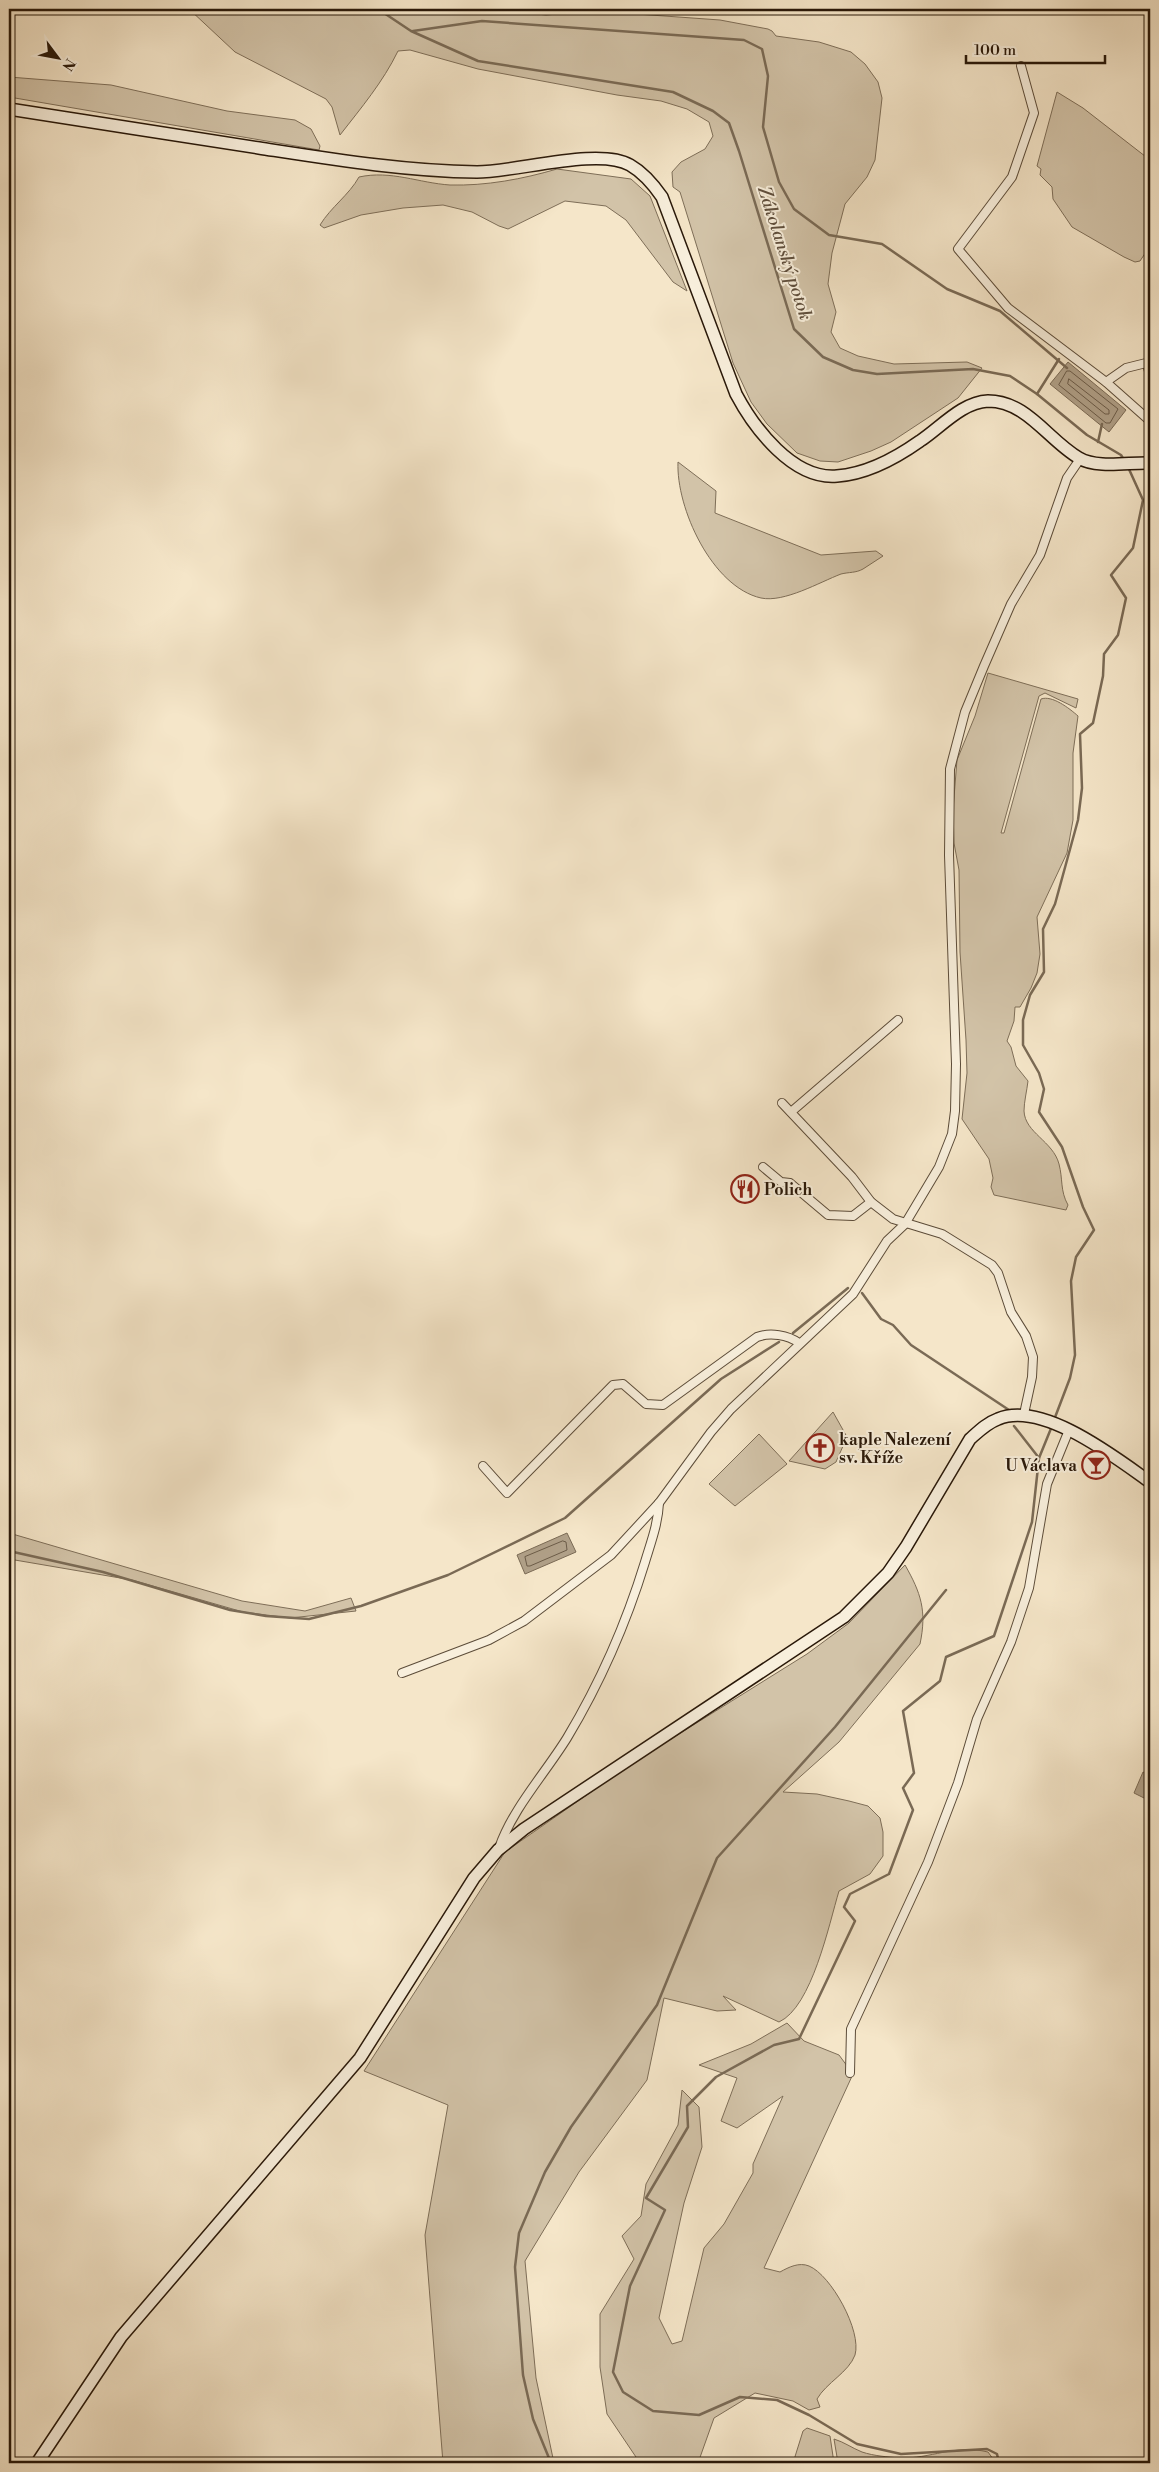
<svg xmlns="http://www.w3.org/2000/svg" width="1159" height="2472" font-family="'Libre Bodoni',serif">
	<rect width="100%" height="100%" fill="#f5e6c9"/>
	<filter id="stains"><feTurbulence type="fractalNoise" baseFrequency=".004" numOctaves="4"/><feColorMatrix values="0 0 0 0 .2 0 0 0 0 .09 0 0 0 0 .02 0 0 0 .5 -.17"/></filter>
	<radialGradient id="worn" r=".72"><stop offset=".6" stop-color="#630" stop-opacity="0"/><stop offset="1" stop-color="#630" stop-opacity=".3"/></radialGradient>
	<!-- green -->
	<g fill="#d2c3a8" stroke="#7e6e58">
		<path d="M189,9H493L546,15L595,11L720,20L768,29L772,31L776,36L819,42L851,52L865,64L878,82L882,98L875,160L867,177L845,204L832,253L828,284L836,312L831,332L840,348L858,356L894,364L967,362L982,368L958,398L891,442L871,451L838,462L820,461L797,453L767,424L751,402L733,363L680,192L673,187L672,172L681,162L705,149L713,136L709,122L687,109L661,101L617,95L478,69L410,50L398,51C383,82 361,108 340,135L332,107L326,99L235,52Z"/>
		<polygon points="9,77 111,85 227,111 295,120 311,129 320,146 319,150 9,97"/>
		<polygon points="1057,92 1083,108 1150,160 1150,250 1148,249 1140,261 1135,262 1124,257 1072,227 1053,199 1052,187 1040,175 1041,169 1037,166"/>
		<path d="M557,169L631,179L650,196L687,291L673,282L626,220L606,206L565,201L508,229L499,226L472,212L443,205L403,208L361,215L324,228L320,225C331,207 349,195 359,177C391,170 419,183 450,185C486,186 523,179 557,169Z"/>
		<path d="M678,462L716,491L715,513L821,555L876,551L883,556C876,560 870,565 863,569C856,573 849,572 841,574C820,582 784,603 761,598C712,587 676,508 678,462Z"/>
		<path d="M988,673L1078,699L1076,708L1045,693L1039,696L1001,833H1004L1041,699C1052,695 1069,708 1078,716L1073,753V820L1067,853L1037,917L1040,954L1037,973L1031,988L1020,1007H1015L1014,1021L1007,1041L1011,1047L1016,1066L1028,1081C1027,1090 1024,1102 1024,1111C1025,1133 1053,1141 1059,1164C1063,1179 1060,1191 1068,1205L1066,1210L994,1195L991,1187L993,1178L989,1159L962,1119L967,1073L966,1040L960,952L959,870L954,843L953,810L957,760L975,716Z"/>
		<polygon points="833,1412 847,1437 836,1462 825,1469 789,1461"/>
		<polygon points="759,1434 787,1464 735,1506 709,1484"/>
		<polygon points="9,1533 242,1601 305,1611 351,1598 356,1611 290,1618 243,1612 132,1580 9,1559"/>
		<path d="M905,1565C921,1593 927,1611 920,1644L839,1742L783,1792L817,1794L849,1801L868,1806L880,1818L883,1832V1856L870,1874L839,1891C829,1924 812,2007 779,2022L723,1996L736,2010L717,2011L664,1998L647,2080L579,2172L525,2261L536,2378L554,2463H443L425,2235L448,2105L364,2071L505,1852L634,1762L807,1654L849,1623Z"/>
		<path d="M787,2023L804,2041L839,2055L853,2074L764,2268L780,2272C789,2267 799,2262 809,2266C831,2275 862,2331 855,2355C849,2372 826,2383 817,2399L820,2407L809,2410L793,2401L755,2393L714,2418L698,2463H640L607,2414L600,2367V2314L634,2259L622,2236L641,2216L646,2184L678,2125L682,2090L699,2107L702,2147L684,2203L659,2318L672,2344L682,2341L704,2248L724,2224L753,2173V2164L783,2096L737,2128L721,2121L737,2078L699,2065L751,2044Z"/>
		<polygon points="807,2428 830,2436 834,2463 793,2463 803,2431"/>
		<path d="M834,2439C844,2442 852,2448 862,2452C874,2456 888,2457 900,2458C930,2459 955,2444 988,2452L996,2463H838Z"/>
	</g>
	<!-- water -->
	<g fill="#b0a088" stroke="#7a6a55">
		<polygon points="1068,362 1126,410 1109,432 1050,384"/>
		<polygon points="567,1533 576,1552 525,1574 517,1555"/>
		<polygon points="1143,1772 1150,1775 1150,1801 1134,1793"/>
	</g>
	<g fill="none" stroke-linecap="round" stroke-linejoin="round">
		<!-- shore -->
		<g stroke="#6c5c48" stroke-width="1">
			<polygon points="1067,371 1070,371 1118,409 1110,423 1106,423 1059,385"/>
			<polygon points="1069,379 1109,410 1109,414 1105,414 1068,384"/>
			<polygon points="563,1541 566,1542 567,1550 530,1566 527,1566 525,1557"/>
		</g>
		<!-- stream -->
		<g stroke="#7a6a55" stroke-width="2.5">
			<polyline points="378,9 411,31 478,61 673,92 713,111 729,123 739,151 794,329 823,357 853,370 877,374 973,369 1010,376 1037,394 1087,435 1121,455 1124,460"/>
			<polyline points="413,31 482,21 744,40 762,49 768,76 763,127 779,182 794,209 829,235 882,244 947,289 1000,311 1067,368"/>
			<polyline points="1037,394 1059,359"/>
			<polyline points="1098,442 1102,424"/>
			<polyline points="862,1293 881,1319 893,1325 911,1345 1009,1410"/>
			<polyline points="793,1333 848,1288"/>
			<polyline points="1054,1420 1070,1378 1075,1355 1071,1281 1076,1257 1094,1230 1083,1207 1062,1147 1039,1112 1044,1089 1039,1073 1023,1045 1023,1020 1030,995 1044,972 1043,929 1055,904 1078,820 1082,788 1080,734 1093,723 1103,676 1104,654 1118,635 1126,598 1111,575 1133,548 1143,500 1128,467"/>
			<polyline points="1014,1426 1039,1458"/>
			<polyline points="9,1551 103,1572 230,1610 266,1616 309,1619 361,1606 448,1575 565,1518 721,1379 779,1342"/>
			<polyline points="551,2463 533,2419 523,2375 515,2267 519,2233 545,2172 571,2127 657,2005 717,1858 835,1727 946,1590"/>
			<polyline points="999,2463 997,2454 987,2449 901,2454 857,2444 809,2415 777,2400 740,2397 699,2415 653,2411 623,2392 613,2372 630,2286 665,2210 646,2198 688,2127 687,2106 716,2077 774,2045 799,2039 855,1921 844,1907 850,1894 889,1874 913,1810 903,1788 914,1773 903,1711 940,1681 946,1657 994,1636 1032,1522 1039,1458 1052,1426"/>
		</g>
		<defs>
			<g id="street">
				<polyline points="1021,66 1034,113 1012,177 958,249 1008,308 1106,382 1150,421"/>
				<polyline points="1147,364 1150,375"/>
				<polyline points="1106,382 1126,368 1150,362"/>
				<polyline points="782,1103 852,1177 871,1202 893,1219 942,1234 992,1265 998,1273 1011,1312 1026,1336 1033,1357 1032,1377 1024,1414"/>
				<polyline points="791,1112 898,1020"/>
				<polyline points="763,1167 781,1182 790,1183 828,1215 853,1216 871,1202"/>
				<path d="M483,1466L507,1493L613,1385L623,1384L646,1404L663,1405L757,1337C770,1332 788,1335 799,1343"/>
				<polyline points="402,1673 489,1640 524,1621 611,1555 659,1503 711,1432 731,1409 853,1294 887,1241 905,1224 939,1167 952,1134 955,1111 956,1064 949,855 950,769 965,712 984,666 1011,604 1040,555 1067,478 1080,459"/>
				<path d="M499,1848C513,1808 544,1775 567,1738C600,1683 626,1624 645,1562C651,1542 658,1524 659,1503"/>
				<polyline points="850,2073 851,2029 928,1862 958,1783 977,1719 1011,1642 1029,1588 1047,1484 1069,1430"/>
			</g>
			<g id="secondary">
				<path d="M9,109C92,122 176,135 259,148C331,159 404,171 477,172C516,172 599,147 630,165C644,173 653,184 662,197L736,394C754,428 793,480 837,476C866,474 896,458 920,441C940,428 962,402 988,401C1027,401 1048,440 1079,458C1097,469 1130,462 1150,463"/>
				<path d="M37,2463L121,2337L360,2058L474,1878L498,1850L524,1829L844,1617L888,1573L906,1547L970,1439C979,1431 987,1423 998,1419C1042,1400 1116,1458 1150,1482"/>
			</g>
		</defs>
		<!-- street casing -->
		<use href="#street" stroke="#5c4c39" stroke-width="10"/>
		<!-- secondary casing -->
		<use href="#secondary" stroke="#291809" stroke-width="14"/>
		<!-- street -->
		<use href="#street" stroke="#f8efdc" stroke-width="8"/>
		<!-- secondary -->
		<use href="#secondary" stroke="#f8efdc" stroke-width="11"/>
	</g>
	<!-- icons -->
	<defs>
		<symbol id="restaurant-ring" viewBox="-11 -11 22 22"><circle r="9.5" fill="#f8efdc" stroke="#8f2418" stroke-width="1.5"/><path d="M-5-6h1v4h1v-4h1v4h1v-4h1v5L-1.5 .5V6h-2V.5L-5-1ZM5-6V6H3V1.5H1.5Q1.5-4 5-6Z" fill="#8f2418"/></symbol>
		<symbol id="church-ring" viewBox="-11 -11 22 22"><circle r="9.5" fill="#f8efdc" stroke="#8f2418" stroke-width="1.5"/><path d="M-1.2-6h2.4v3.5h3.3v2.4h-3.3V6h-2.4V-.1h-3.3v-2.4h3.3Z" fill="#8f2418"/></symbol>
		<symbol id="bar-ring" viewBox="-11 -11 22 22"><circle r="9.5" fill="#f8efdc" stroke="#8f2418" stroke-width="1.5"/><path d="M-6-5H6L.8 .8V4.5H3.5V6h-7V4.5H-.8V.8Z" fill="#8f2418"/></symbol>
	</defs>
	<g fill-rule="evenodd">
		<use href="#restaurant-ring" x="729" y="1173" width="32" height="32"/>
		<use href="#church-ring" x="804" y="1432" width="32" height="32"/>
		<use href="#bar-ring" x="1080" y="1449" width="32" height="32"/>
	</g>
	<g text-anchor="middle" stroke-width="4" stroke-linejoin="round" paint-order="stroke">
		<!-- poi labels -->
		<g font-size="16" font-weight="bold" fill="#291809" stroke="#f8efdc" text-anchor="start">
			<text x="764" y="1195">Polich</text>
			<text x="839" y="1445">kaple Nalezení<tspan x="839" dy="18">sv. Kříže</tspan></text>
			<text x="1077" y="1471" text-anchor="end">U Václava</text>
		</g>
		<!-- water labels -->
		<g font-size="18" font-style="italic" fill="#5f4e3c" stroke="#f8efdc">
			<text transform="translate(785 253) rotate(72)" y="6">Zákolanský potok</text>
		</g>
	</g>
	<!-- margin -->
	<rect width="1159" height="2472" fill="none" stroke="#f5e6c9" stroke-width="30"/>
	<rect x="10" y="10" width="1139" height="2452" fill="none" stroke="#291809" stroke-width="2.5"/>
	<rect x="15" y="15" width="1129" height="2442" fill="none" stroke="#291809"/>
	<!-- north arrow -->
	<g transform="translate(58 58) rotate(122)" stroke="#f8efdc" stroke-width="4" paint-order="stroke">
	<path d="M0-4L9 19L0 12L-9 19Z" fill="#291809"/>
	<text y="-8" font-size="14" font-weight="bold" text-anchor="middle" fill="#291809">N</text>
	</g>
	<!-- scale -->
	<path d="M966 55v8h139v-8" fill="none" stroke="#291809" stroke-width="2.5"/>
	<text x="974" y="55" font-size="15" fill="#291809" stroke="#f8efdc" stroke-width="4" paint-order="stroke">100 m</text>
	<rect width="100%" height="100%" filter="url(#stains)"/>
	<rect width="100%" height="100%" fill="url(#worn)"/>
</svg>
